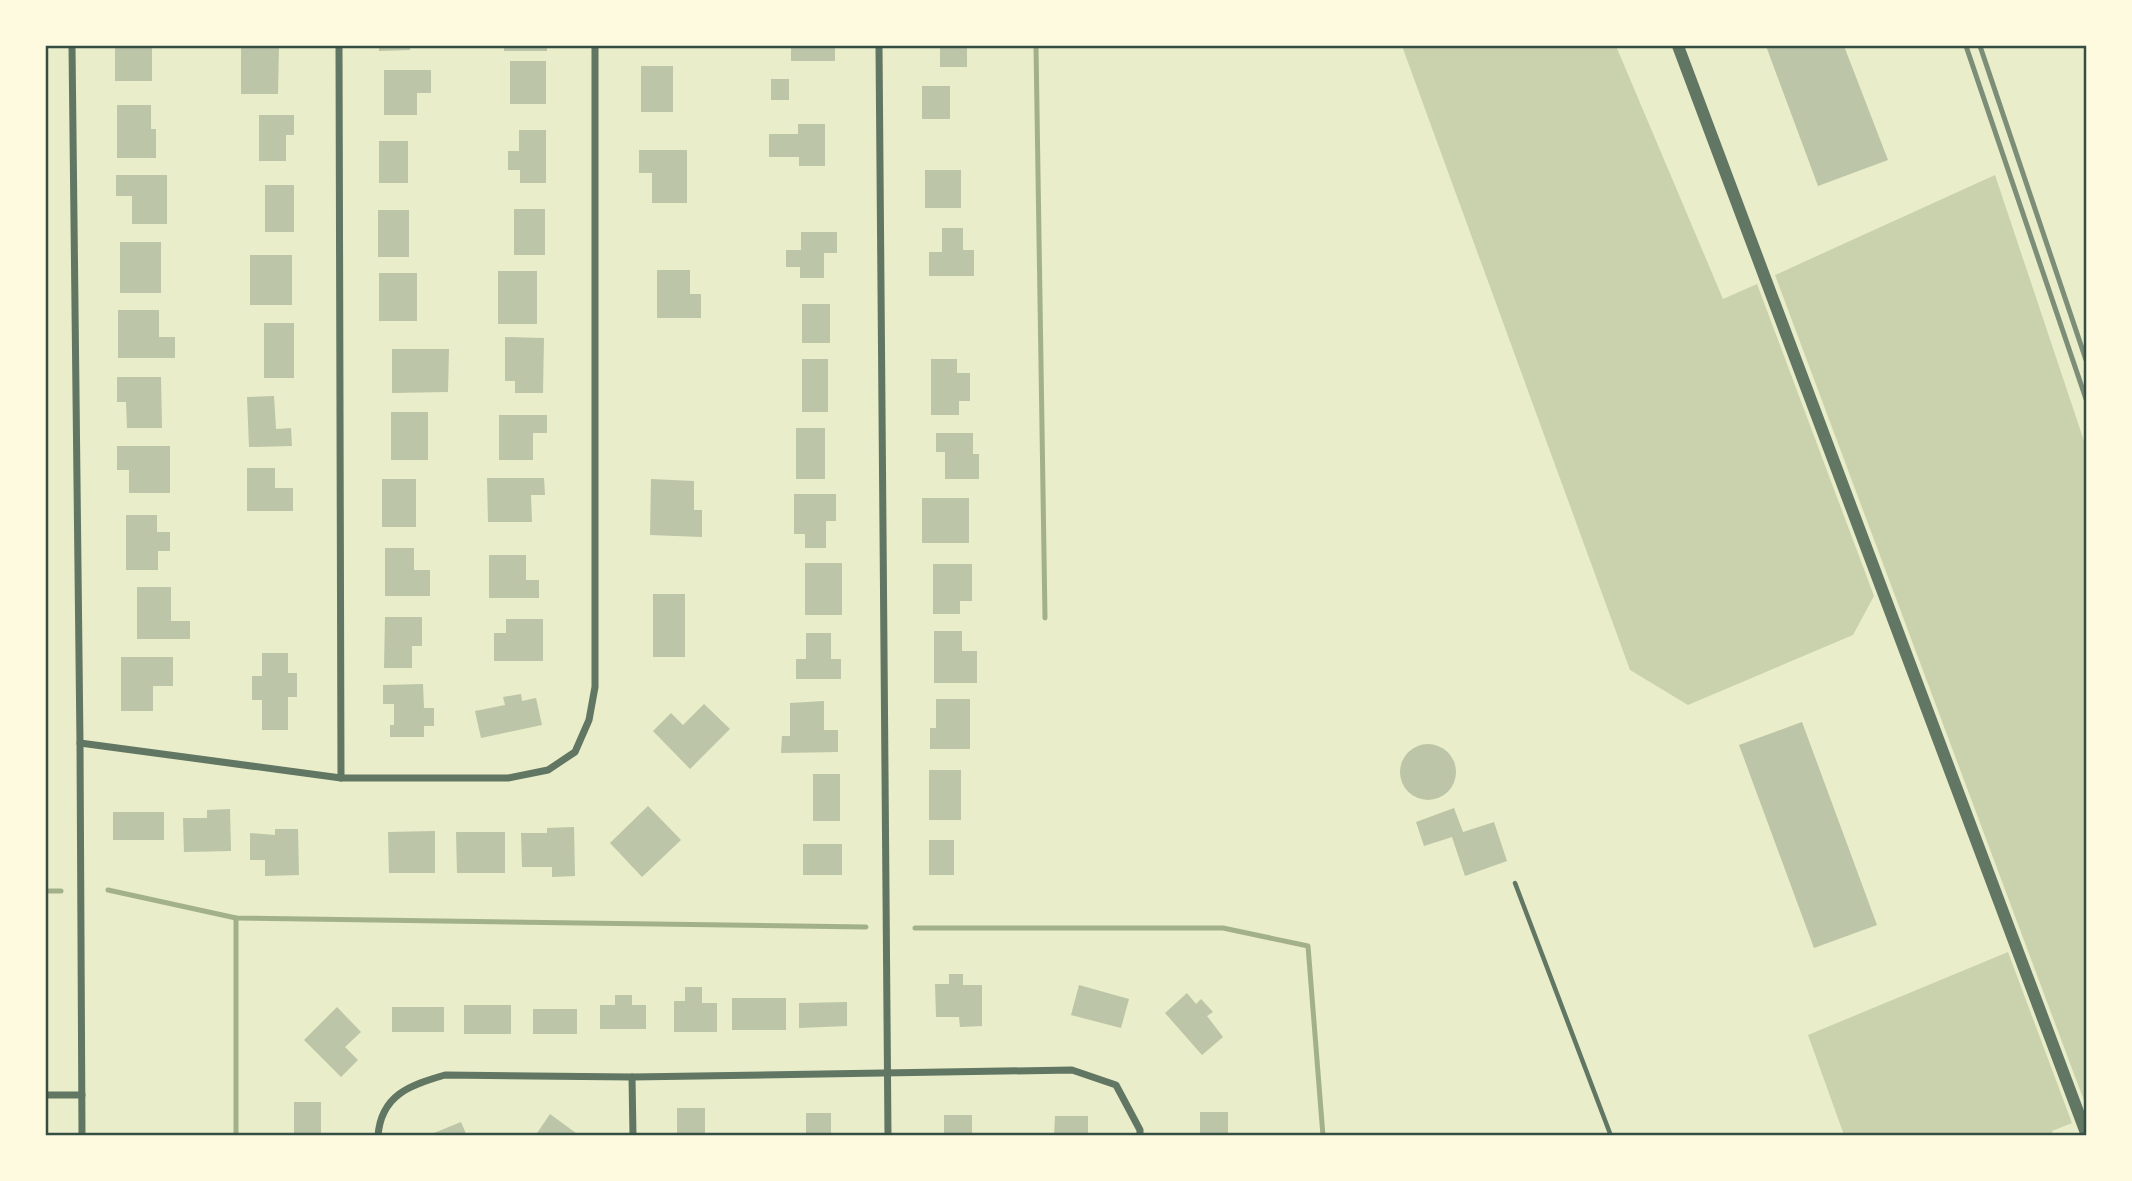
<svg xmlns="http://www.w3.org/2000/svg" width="2132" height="1181" font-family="'Work Sans',sans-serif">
	<rect width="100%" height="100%" fill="#e9edc9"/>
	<!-- green -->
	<g fill="#cad2ad">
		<polygon points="1402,46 1616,46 1723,299 1757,284 1874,596 1853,635 1688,705 1630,670"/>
		<polygon points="1995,175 2086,447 2086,1106 1775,275"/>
		<polygon points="2008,952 2072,1123 2052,1131 2053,1135 1844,1135 1808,1035"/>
	</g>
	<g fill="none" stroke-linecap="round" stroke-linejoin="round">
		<!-- stream -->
		<g stroke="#a3b18a" stroke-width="5">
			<polyline points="1036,46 1045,618"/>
			<polyline points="108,890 236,918 866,927"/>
			<polyline points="46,891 61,891"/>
			<polyline points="236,918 236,1136"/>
			<polyline points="915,928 1223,928 1308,946 1323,1136"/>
		</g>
	</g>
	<!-- building -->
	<g fill="#bcc5a7">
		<rect x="115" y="46" width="37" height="35"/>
		<polygon points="241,46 279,46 278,94 241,94"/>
		<polygon points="379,46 410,46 410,50 379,51"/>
		<rect x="504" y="46" width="43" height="5"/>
		<rect x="791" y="46" width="44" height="15"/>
		<rect x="940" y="46" width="27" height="21"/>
		<polygon points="1766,46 1844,46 1888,160 1818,186"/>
		<rect x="510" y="61" width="36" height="43"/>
		<rect x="641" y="66" width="32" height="46"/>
		<polygon points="384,70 431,70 431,93 417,93 417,115 384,115"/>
		<rect x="771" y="79" width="18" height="21"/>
		<rect x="922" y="86" width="28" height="33"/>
		<polygon points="117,105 151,105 151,129 156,129 156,158 117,158"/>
		<polygon points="259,115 294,115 294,135 286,135 286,161 259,161"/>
		<polygon points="798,124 825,124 825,166 799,166 799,157 769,157 769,134 798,134"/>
		<polygon points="519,130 546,130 546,183 520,183 520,170 508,170 508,151 519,151"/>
		<rect x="379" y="141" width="29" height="42"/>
		<polygon points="639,150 687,150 687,203 652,203 652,173 639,173"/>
		<rect x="925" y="170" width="36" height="38"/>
		<polygon points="116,175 167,175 167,224 132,224 132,196 116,196"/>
		<rect x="265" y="185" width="29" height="47"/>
		<rect x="514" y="209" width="31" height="46"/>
		<rect x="378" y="210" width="31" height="47"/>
		<polygon points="942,228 963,228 963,250 974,250 974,276 929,276 929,252 942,252"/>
		<polygon points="801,232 837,232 837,253 824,253 824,278 800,278 800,267 786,267 786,250 801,250"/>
		<rect x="120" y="242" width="41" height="51"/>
		<rect x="250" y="255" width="42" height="50"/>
		<polygon points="657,270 690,270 690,294 701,294 701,318 657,318"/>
		<rect x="498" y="271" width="39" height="53"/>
		<rect x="379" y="273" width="38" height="48"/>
		<rect x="802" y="304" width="28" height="39"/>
		<polygon points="118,310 159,310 159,337 175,337 175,358 118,358"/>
		<rect x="264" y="323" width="30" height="55"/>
		<polygon points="505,337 544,338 543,393 515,393 515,381 505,381"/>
		<polygon points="392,349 449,349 448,392 392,393"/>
		<rect x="802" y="359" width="26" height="53"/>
		<polygon points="931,359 957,359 957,373 970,373 970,401 959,401 959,415 931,415"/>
		<polygon points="117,377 161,377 162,428 127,428 126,402 117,402"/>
		<polygon points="274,396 276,429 291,428 292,446 249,447 247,397"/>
		<rect x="391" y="412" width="37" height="48"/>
		<polygon points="499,415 547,415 547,433 533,433 533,460 499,460"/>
		<rect x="796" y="428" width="29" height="51"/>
		<polygon points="936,433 973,433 973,454 979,454 979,479 945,479 945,452 936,452"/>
		<polygon points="117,446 170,446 170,493 129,493 129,470 117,470"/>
		<polygon points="247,468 275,468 275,488 293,488 293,511 247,511"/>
		<polygon points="487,478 544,478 545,495 531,495 532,522 488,522"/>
		<rect x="382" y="479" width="34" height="48"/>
		<polygon points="651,479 694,481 694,510 702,510 702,537 650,535"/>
		<polygon points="794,494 836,494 836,521 826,521 826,548 805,548 805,534 794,534"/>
		<rect x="922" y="498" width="47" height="45"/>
		<polygon points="126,515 157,515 157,532 170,532 170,551 158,551 158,570 126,570"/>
		<polygon points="385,548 414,548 414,570 430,570 430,596 385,596"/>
		<polygon points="489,555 526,555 526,580 539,580 539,598 489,598"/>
		<rect x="805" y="563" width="37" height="52"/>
		<polygon points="933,564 972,564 972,601 960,601 960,614 933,614"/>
		<polygon points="137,587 171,587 171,621 190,621 190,639 137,639"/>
		<rect x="653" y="594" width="32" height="63"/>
		<polygon points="385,617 422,617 422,646 412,646 412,668 384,668"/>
		<polygon points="506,619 543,619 543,661 494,661 494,633 506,633"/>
		<polygon points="934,631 962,631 962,651 977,651 977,683 934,683"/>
		<polygon points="806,633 831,633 831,659 841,659 841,679 796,679 796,659 806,659"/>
		<polygon points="262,653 288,653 288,673 297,673 297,697 288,697 288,730 262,730 262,700 252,700 252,676 262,676"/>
		<polygon points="121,657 173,657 173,686 153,686 153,711 121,711"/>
		<polygon points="423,684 424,708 434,708 434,726 424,726 424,737 390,737 390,725 394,725 394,704 383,704 383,685"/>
		<polygon points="521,694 522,701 536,698 542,725 481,738 475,711 505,705 503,697"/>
		<polygon points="936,699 970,699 970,749 930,749 930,728 936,728"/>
		<polygon points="824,701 824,730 838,730 838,752 781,753 782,736 790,736 790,703"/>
		<polygon points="704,704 730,729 690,769 653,731 671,713 683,725"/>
		<polygon points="1802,722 1877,925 1814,948 1739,745"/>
		<circle cx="1428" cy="772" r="28"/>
		<rect x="929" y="770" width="32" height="50"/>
		<rect x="813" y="774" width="27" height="47"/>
		<polygon points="648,806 681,840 642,877 610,843"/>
		<polygon points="1454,808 1463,832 1494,822 1507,861 1465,876 1452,837 1424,846 1416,822"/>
		<polygon points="230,809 231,851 184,852 183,818 207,818 207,810"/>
		<rect x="113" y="812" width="51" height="28"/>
		<polygon points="574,827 575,876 552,877 552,867 522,867 521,833 547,833 547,828"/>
		<polygon points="275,829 298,829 299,875 265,876 265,860 250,860 250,833 275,835"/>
		<polygon points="435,831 435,873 389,873 388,832"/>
		<polygon points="456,832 505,832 505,873 457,873"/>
		<rect x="929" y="840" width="25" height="35"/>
		<rect x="803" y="844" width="39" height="31"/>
		<polygon points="949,974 963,974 963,985 982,985 982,1026 960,1027 959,1017 936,1017 935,984 949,984"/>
		<polygon points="1079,985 1129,999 1121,1028 1071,1015"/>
		<polygon points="685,987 702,987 702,1003 717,1003 717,1032 674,1032 674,1001 685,1001"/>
		<polygon points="1187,993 1196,1004 1201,999 1213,1012 1207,1016 1223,1037 1202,1055 1165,1013"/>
		<polygon points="615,995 632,995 632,1005 646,1005 646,1029 600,1029 600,1005 615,1005"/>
		<rect x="732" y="998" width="54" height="32"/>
		<polygon points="847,1002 847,1026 799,1028 799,1003"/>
		<rect x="464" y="1005" width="47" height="29"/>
		<polygon points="337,1007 361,1032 345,1047 358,1060 341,1077 304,1040"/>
		<rect x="392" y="1007" width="52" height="25"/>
		<rect x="533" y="1009" width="44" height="25"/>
		<rect x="294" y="1102" width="27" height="34"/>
		<rect x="677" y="1108" width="28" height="28"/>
		<rect x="1200" y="1112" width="28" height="24"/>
		<rect x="806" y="1113" width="25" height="23"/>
		<polygon points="550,1114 580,1136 535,1136"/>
		<rect x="944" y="1115" width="28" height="21"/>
		<polygon points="1055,1116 1088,1116 1088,1136 1054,1136"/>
		<polygon points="461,1122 467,1136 429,1136 429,1135"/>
	</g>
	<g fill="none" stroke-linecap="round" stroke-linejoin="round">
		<!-- service -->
		<polyline stroke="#617663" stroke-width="4.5" points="1515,883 1611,1136"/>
		<!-- minor -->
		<g stroke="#617663" stroke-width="7">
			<polyline points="72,46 80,743 82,1136"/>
			<polyline points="339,46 341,778"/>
			<polyline points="879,46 888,1136"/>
			<polyline points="80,743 341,778 508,778 548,770 575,752 589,720 595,687 595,46"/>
			<polyline points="632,1077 633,1136"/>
			<polyline points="46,1095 82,1095"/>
			<path d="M378,1136C381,1095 410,1085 445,1075L632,1077L1072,1070L1116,1085L1140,1130V1136"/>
		</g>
		<!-- tertiary -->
		<polyline stroke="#617663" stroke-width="12" points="1678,46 2086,1133"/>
		<!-- rail -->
		<g stroke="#7c8e77" stroke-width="5">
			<polyline points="1966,46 2086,399"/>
			<polyline points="1980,46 2086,360"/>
		</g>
	</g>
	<!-- border -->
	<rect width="2132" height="1181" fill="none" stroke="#fefae0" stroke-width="94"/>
	<rect x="47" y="47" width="2038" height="1087" fill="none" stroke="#344e41" stroke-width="2.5"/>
</svg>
